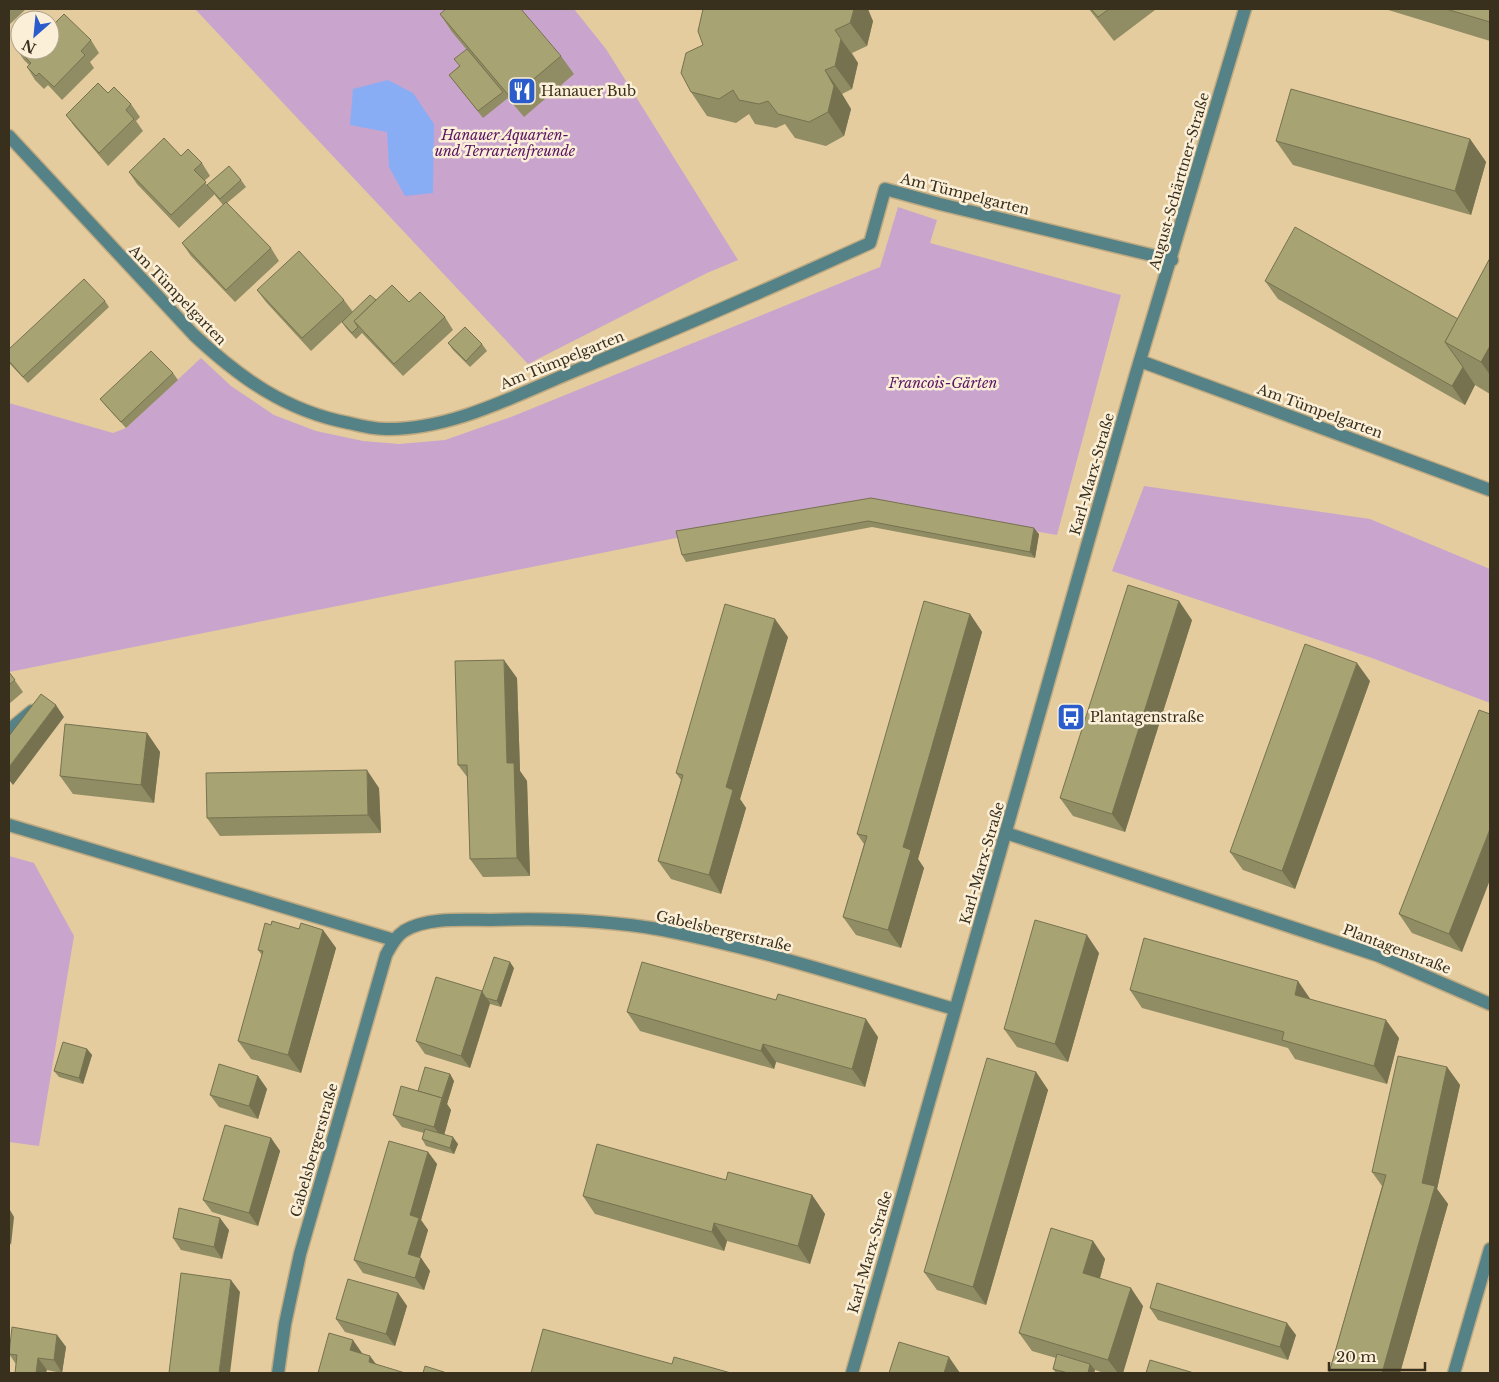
<svg xmlns="http://www.w3.org/2000/svg" width="1499" height="1382" font-family="'Libre Baskerville',serif">
	<rect width="100%" height="100%" fill="#e4cc9e"/>
	<!-- green -->
	<g fill="#c9a5cd">
		<polygon points="195,9 574,9 606,49 738,260 707,273 528,364"/>
		<polygon points="898,207 937,220 930,243 1121,295 1057,535 875,504 681,537 9,672 9,403 113,433 126,428 201,358 231,386 274,415 316,431 363,441 399,444 445,440 511,417 880,267"/>
		<polygon points="1144,486 1370,519 1490,569 1490,703 1372,658 1112,571"/>
		<polygon points="9,856 34,863 74,936 39,1146 9,1142"/>
	</g>
	<!-- water -->
	<polygon fill="#89adf5" points="388,80 413,93 434,124 433,193 405,196 389,167 387,132 350,125 353,89"/>
	<g fill="none" stroke-linecap="round" stroke-linejoin="round">
		<defs>
			<g id="minor">
				<path d="M9,136L194,335C240,378 286,411 349,423C361,426 374,429 386,429C451,430 514,396 572,372C672,331 771,288 870,243L885,189L940,204L1172,260"/>
				<polyline points="1140,361 1490,490"/>
				<polyline points="9,730 32,711"/>
				<polyline points="9,825 394,940"/>
				<polyline points="1006,833 1379,956 1490,1004"/>
				<path d="M278,1373L285,1324L300,1254L386,955C391,946 395,937 404,931C427,917 464,920 490,920C547,918 606,920 663,930C761,949 858,981 954,1009"/>
				<polyline points="852,1373 1135,377 1245,9"/>
				<polyline points="1454,1373 1490,1249"/>
			</g>
		</defs>
		<!-- minor casing -->
		<use href="#minor" stroke="#bea981" stroke-width="15"/>
		<!-- minor -->
		<use href="#minor" stroke="#548286" stroke-width="12"/>
	</g>
	<!-- wall -->
	<g fill="#908c63">
		<polygon points="9,9 26,9 9,25"/>
		<polygon points="1089,9 1154,9 1155,10 1114,41"/>
		<polygon points="1385,9 1490,9 1490,41"/>
		<polygon points="440,14 561,56 574,74 524,117 508,98 483,118 449,75 459,66 467,50 452,32"/>
		<polygon points="873,21 867,46 852,53 858,63 852,89 842,94 851,109 844,136 826,146 795,138 785,124 776,128 755,124 749,114 736,123 707,116 691,92 703,45 698,31"/>
		<polygon points="52,26 91,40 99,53 90,62 94,68 62,100 48,85 44,89 35,80 27,67 29,65 24,60 15,47"/>
		<polygon points="108,93 131,104 140,117 136,121 143,131 108,166 75,127 66,115"/>
		<polygon points="1470,139 1486,162 1471,215 1293,165 1276,141"/>
		<polygon points="181,156 202,163 210,176 204,181 207,185 241,180 246,187 227,203 271,248 279,261 235,302 191,256 182,243 223,205 214,194 214,195 179,228 137,184 129,172"/>
		<polygon points="1490,258 1490,394 1475,385 1465,405 1278,299 1265,281 1458,319"/>
		<polygon points="257,290 344,300 353,312 376,300 409,302 445,317 453,330 403,376 362,333 356,339 346,328 342,322 311,351 266,302"/>
		<polygon points="105,301 109,307 28,383 9,363 9,349"/>
		<polygon points="448,343 482,344 487,351 470,367 453,350"/>
		<polygon points="173,373 178,380 126,428 105,405 100,399"/>
		<polygon points="871,498 1039,534 1035,558 872,527 686,562 682,555"/>
		<polygon points="970,614 982,632 918,859 924,868 901,948 856,935 843,917 864,844 857,834"/>
		<polygon points="1192,620 1125,832 1073,816 1060,798"/>
		<polygon points="788,637 740,799 746,808 721,894 671,879 658,861 681,780 676,773"/>
		<polygon points="9,672 23,692 9,704"/>
		<polygon points="517,678 520,771 527,781 530,876 483,877 470,859 468,778 458,765"/>
		<polygon points="1370,681 1295,889 1243,870 1230,852"/>
		<polygon points="1490,714 1462,952 1412,933 1399,914"/>
		<polygon points="147,733 160,752 154,803 73,794 60,776"/>
		<polygon points="379,788 381,833 220,836 207,818"/>
		<polygon points="271,925 299,929 323,930 336,948 301,1073 251,1059 238,1041 262,955 258,950"/>
		<polygon points="1099,953 1068,1062 1017,1047 1004,1029"/>
		<polygon points="514,968 501,1007 490,1004 470,1068 425,1054 416,1041"/>
		<polygon points="1130,990 1311,999 1399,1038 1387,1084 1295,1059 1288,1048 1142,1008"/>
		<polygon points="627,1012 878,1037 865,1087 776,1062 774,1069 640,1031"/>
		<polygon points="87,1049 92,1055 83,1084 59,1077 54,1071"/>
		<polygon points="1447,1067 1460,1085 1437,1189 1448,1204 1400,1373 1329,1373 1382,1186 1372,1172"/>
		<polygon points="1036,1072 1048,1090 986,1305 937,1290 924,1272"/>
		<polygon points="450,1074 454,1081 447,1104 451,1110 444,1135 458,1144 454,1154 426,1146 422,1139 424,1133 402,1127 393,1115 418,1091"/>
		<polygon points="258,1076 267,1089 258,1119 219,1107 210,1095"/>
		<polygon points="271,1138 280,1151 258,1226 212,1212 203,1200"/>
		<polygon points="428,1152 437,1164 421,1220 428,1230 420,1258 421,1258 430,1271 424,1290 363,1273 354,1260"/>
		<polygon points="726,1180 812,1195 825,1214 810,1264 727,1241 724,1251 595,1214 583,1196"/>
		<polygon points="229,1230 222,1259 181,1250 173,1238"/>
		<polygon points="1093,1241 1105,1259 1100,1278 1143,1306 1123,1373 1104,1373 1095,1370 1094,1373 1056,1373 1053,1369 1056,1358 1032,1351 1019,1333"/>
		<polygon points="398,1293 407,1306 395,1346 345,1332 336,1319"/>
		<polygon points="1150,1308 1296,1335 1288,1360 1158,1320"/>
		<polygon points="57,1335 66,1347 62,1373 16,1364 9,1354 9,1350"/>
	</g>
	<!-- shaded-wall -->
	<g fill="#767250">
		<polygon points="854,9 868,9 873,21 867,46 850,23"/>
		<polygon points="841,39 858,63 852,89 835,66"/>
		<polygon points="825,70 842,94 851,109 844,136 828,112"/>
		<polygon points="1470,139 1486,162 1471,215 1455,191"/>
		<polygon points="1490,344 1490,375 1481,362"/>
		<polygon points="1463,367 1475,385 1465,405 1452,386"/>
		<polygon points="1034,528 1039,534 1035,558 1030,552"/>
		<polygon points="1179,601 1192,620 1125,832 1112,814"/>
		<polygon points="970,614 982,632 918,859 924,868 901,948 888,930 903,847"/>
		<polygon points="775,619 788,637 740,799 746,808 721,894 709,875 726,787"/>
		<polygon points="504,660 517,678 520,771 527,781 530,876 517,858 507,763"/>
		<polygon points="1357,663 1370,681 1295,889 1282,871"/>
		<polygon points="56,705 64,717 13,785 9,780 9,767"/>
		<polygon points="147,733 160,752 154,803 141,785"/>
		<polygon points="367,770 379,788 381,833 368,815"/>
		<polygon points="1490,829 1490,880 1462,952 1449,934"/>
		<polygon points="323,930 336,948 301,1073 288,1055"/>
		<polygon points="1087,935 1099,953 1068,1062 1055,1044"/>
		<polygon points="510,962 514,968 501,1007 497,1001"/>
		<polygon points="1298,981 1311,1000 1295,995"/>
		<polygon points="482,991 490,1003 470,1068 461,1056"/>
		<polygon points="866,1019 878,1037 865,1087 852,1069"/>
		<polygon points="1386,1020 1399,1038 1387,1084 1374,1066"/>
		<polygon points="763,1044 776,1062 774,1069 761,1051"/>
		<polygon points="87,1049 92,1055 83,1084 79,1078"/>
		<polygon points="1447,1067 1460,1085 1437,1189 1448,1204 1400,1373 1382,1373"/>
		<polygon points="1036,1072 1048,1090 986,1305 973,1287"/>
		<polygon points="450,1074 454,1081 447,1104 451,1110 443,1139 434,1127"/>
		<polygon points="258,1076 267,1089 258,1119 249,1106"/>
		<polygon points="453,1137 458,1144 454,1154 450,1148"/>
		<polygon points="271,1138 280,1151 258,1226 249,1213"/>
		<polygon points="428,1152 437,1164 421,1220 428,1230 417,1267 408,1254 410,1215"/>
		<polygon points="812,1195 825,1214 810,1264 798,1246"/>
		<polygon points="10,1210 14,1217 11,1245 9,1241 9,1220"/>
		<polygon points="220,1218 229,1230 222,1259 214,1247"/>
		<polygon points="714,1223 727,1241 724,1251 712,1232"/>
		<polygon points="1093,1241 1105,1259 1096,1292 1083,1273"/>
		<polygon points="421,1258 430,1271 424,1290 415,1278"/>
		<polygon points="231,1280 240,1292 230,1373 219,1373"/>
		<polygon points="1131,1288 1143,1306 1123,1373 1118,1373 1108,1360"/>
		<polygon points="398,1293 407,1306 395,1346 386,1334"/>
		<polygon points="1287,1323 1296,1335 1288,1360 1280,1347"/>
		<polygon points="57,1335 66,1347 62,1373 54,1360"/>
		<polygon points="353,1340 362,1353 359,1362 350,1350"/>
		<polygon points="370,1356 379,1368 369,1362"/>
		<polygon points="949,1357 960,1373 944,1373"/>
		<polygon points="38,1358 47,1370 46,1373 36,1373"/>
		<polygon points="1090,1364 1095,1370 1094,1373 1088,1373"/>
	</g>
	<!-- building -->
	<g fill="#a8a373" stroke="#767250">
		<polygon points="446,9 521,9 561,56 511,98 440,14"/>
		<polygon points="703,9 854,9 850,23 835,30 841,39 835,66 825,70 834,86 828,112 809,122 778,114 768,101 759,104 739,100 733,90 719,99 691,92 681,73 686,53 703,45 698,31"/>
		<polygon points="1091,9 1109,9 1098,17"/>
		<polygon points="1446,9 1490,9 1490,22"/>
		<polygon points="64,14 91,40 81,51 85,55 54,87 39,73 36,76 27,67 31,63 15,47 20,43 20,50 50,50 50,24 52,26"/>
		<polygon points="467,49 503,92 478,111 449,75 460,66 454,59"/>
		<polygon points="98,83 108,93 114,87 131,104 126,110 134,119 99,153 66,115"/>
		<polygon points="1291,89 1470,139 1455,191 1276,141"/>
		<polygon points="164,138 181,156 188,149 202,163 194,170 206,182 171,215 129,172"/>
		<polygon points="229,166 241,180 220,199 207,185"/>
		<polygon points="226,202 271,248 226,290 182,243"/>
		<polygon points="1295,227 1458,319 1445,342 1463,367 1452,386 1265,281"/>
		<polygon points="299,251 344,300 302,338 257,290"/>
		<polygon points="1490,258 1490,346 1481,362 1445,342"/>
		<polygon points="84,279 105,301 23,377 9,361 9,349"/>
		<polygon points="392,285 409,302 420,292 445,317 394,364 354,321"/>
		<polygon points="370,295 376,300 354,321 358,327 352,333 342,322"/>
		<polygon points="465,327 482,344 466,361 448,343"/>
		<polygon points="151,351 173,373 121,422 100,399"/>
		<polygon points="871,498 1034,528 1030,552 868,521 682,555 676,531"/>
		<polygon points="1128,585 1179,601 1112,814 1060,798"/>
		<polygon points="924,601 970,614 903,847 911,850 888,930 843,917 867,836 857,834"/>
		<polygon points="725,604 775,619 726,787 733,790 709,875 658,861 683,775 676,773"/>
		<polygon points="1305,644 1357,663 1282,871 1230,852"/>
		<polygon points="504,660 507,763 514,763 517,858 470,859 467,765 458,765 455,661"/>
		<polygon points="9,672 15,680 9,685"/>
		<polygon points="41,694 56,705 9,767 9,736"/>
		<polygon points="1479,710 1490,714 1490,829 1449,934 1399,914"/>
		<polygon points="65,724 147,733 141,785 60,776"/>
		<polygon points="367,770 368,815 207,818 206,773"/>
		<polygon points="1035,920 1087,935 1055,1044 1004,1029"/>
		<polygon points="272,921 299,929 301,923 323,930 288,1055 238,1041 263,951 258,950 265,923 271,925"/>
		<polygon points="1144,938 1298,981 1295,995 1386,1020 1374,1066 1282,1040 1284,1032 1130,990"/>
		<polygon points="494,957 510,962 497,1001 486,998 482,992"/>
		<polygon points="642,962 776,1000 778,994 866,1019 852,1069 763,1044 761,1051 627,1012"/>
		<polygon points="436,977 482,991 461,1056 416,1041"/>
		<polygon points="63,1042 87,1049 79,1078 54,1071"/>
		<polygon points="1398,1056 1447,1067 1422,1183 1435,1186 1382,1373 1329,1373 1386,1175 1372,1172"/>
		<polygon points="987,1058 1036,1072 973,1287 924,1272"/>
		<polygon points="219,1064 258,1076 249,1106 210,1095"/>
		<polygon points="425,1067 450,1074 442,1098 418,1091"/>
		<polygon points="401,1086 442,1098 434,1127 393,1115"/>
		<polygon points="225,1125 271,1138 249,1213 203,1200"/>
		<polygon points="425,1129 453,1137 450,1148 422,1139"/>
		<polygon points="389,1141 428,1152 410,1215 419,1218 408,1254 421,1258 415,1278 354,1260"/>
		<polygon points="597,1144 726,1180 728,1172 812,1195 798,1246 714,1223 712,1232 583,1196"/>
		<polygon points="179,1208 220,1218 214,1247 173,1238"/>
		<polygon points="1051,1228 1093,1241 1083,1273 1131,1288 1108,1360 1019,1333"/>
		<polygon points="181,1273 231,1280 219,1373 169,1373"/>
		<polygon points="348,1279 398,1293 386,1334 336,1319"/>
		<polygon points="1157,1283 1287,1323 1280,1347 1150,1308"/>
		<polygon points="12,1327 57,1335 54,1360 38,1358 36,1373 15,1373 17,1355 9,1354"/>
		<polygon points="543,1329 672,1364 674,1357 731,1373 531,1373"/>
		<polygon points="329,1333 353,1340 350,1350 370,1356 369,1362 405,1373 318,1373"/>
		<polygon points="899,1342 949,1357 944,1373 889,1373"/>
		<polygon points="1057,1354 1090,1364 1088,1373 1068,1373 1053,1369"/>
		<polygon points="1150,1360 1194,1373 1146,1373"/>
		<polygon points="425,1366 447,1373 423,1373"/>
	</g>
	<!-- icons -->
	<defs>
		<symbol id="restaurant-square" viewBox="-11 -11 22 22"><rect x="-9" y="-9" width="18" height="18" rx="4" fill="#2a5dcb" stroke="#fbefd8"/><path d="M-5-6h1v4h1v-4h1v4h1v-4h1v5L-1.5 .5V6h-2V.5L-5-1ZM5-6V6H3V1.5H1.5Q1.5-4 5-6Z" fill="#fff"/></symbol>
		<symbol id="bus-square" viewBox="-11 -11 22 22"><rect x="-9" y="-9" width="18" height="18" rx="4" fill="#2a5dcb" stroke="#fbefd8"/><path d="M-5-6H5V4H4V6H2V4H-2V6H-4V4H-5ZM-3.5-4V0h7V-4ZM-3.5 1.2v1.5H-2V1.2ZM2 1.2v1.5H3.5V1.2Z" fill="#fff"/></symbol>
	</defs>
	<g fill-rule="evenodd">
		<use href="#restaurant-square" x="506" y="75" width="32" height="32"/>
		<use href="#bus-square" x="1055" y="701" width="32" height="32"/>
	</g>
	<g text-anchor="middle" stroke-width="5" stroke-linejoin="round" paint-order="stroke">
		<!-- poi labels -->
		<g font-size="14" fill="#382f1c" stroke="#fbefd8" text-anchor="start">
			<text x="541" y="96">Hanauer Bub</text>
			<text x="1090" y="722">Plantagenstraße</text>
		</g>
		<!-- park labels -->
		<g font-size="14" font-style="italic" fill="#5a1363" stroke="#fbefd8">
			<text x="505" y="140">Hanauer Aquarien-<tspan x="505" dy="16">und Terrarienfreunde</tspan></text>
			<text x="943" y="388">Francois-Gärten</text>
		</g>
		<!-- street labels -->
		<g font-size="14" fill="#382f1c" stroke="#fbefd8">
			<text transform="translate(1179 181) rotate(-74)" y="5">August-Schärttner-Straße</text>
			<text transform="translate(965 194) rotate(14)" y="5">Am Tümpelgarten</text>
			<text transform="translate(178 295) rotate(46)" y="5">Am Tümpelgarten</text>
			<text transform="translate(562 360) rotate(-22)" y="5">Am Tümpelgarten</text>
			<text transform="translate(1320 411) rotate(20)" y="5">Am Tümpelgarten</text>
			<text transform="translate(1092 474) rotate(-74)" y="5">Karl-Marx-Straße</text>
			<text transform="translate(982 863) rotate(-74)" y="5">Karl-Marx-Straße</text>
			<text transform="translate(724 931) rotate(13)" y="5">Gabelsbergerstraße</text>
			<text transform="translate(1397 949) rotate(21)" y="5">Plantagenstraße</text>
			<text transform="translate(314 1150) rotate(-74)" y="5">Gabelsbergerstraße</text>
			<text transform="translate(870 1252) rotate(-74)" y="5">Karl-Marx-Straße</text>
		</g>
	</g>
	<!-- border -->
	<rect width="1499" height="1382" fill="none" stroke="#382f1c" stroke-width="20"/>
	<!-- north arrow -->
	<g transform="translate(35 35) rotate(207)"><circle r="24" fill="#fbefd8" stroke="#ada28d"/>
	<path d="M0-4L9 19L0 12L-9 19Z" fill="#2a5dcb"/>
	<text y="-8" font-size="14" font-weight="bold" text-anchor="middle" fill="#382f1c">N</text>
	</g>
	<!-- scale -->
	<path d="M1329 1362v8h96v-8" fill="none" stroke="#382f1c" stroke-width="2.5"/>
	<text x="1336" y="1362" font-size="15" fill="#382f1c" stroke="#fbefd8" stroke-width="4" paint-order="stroke">20 m</text>
</svg>
